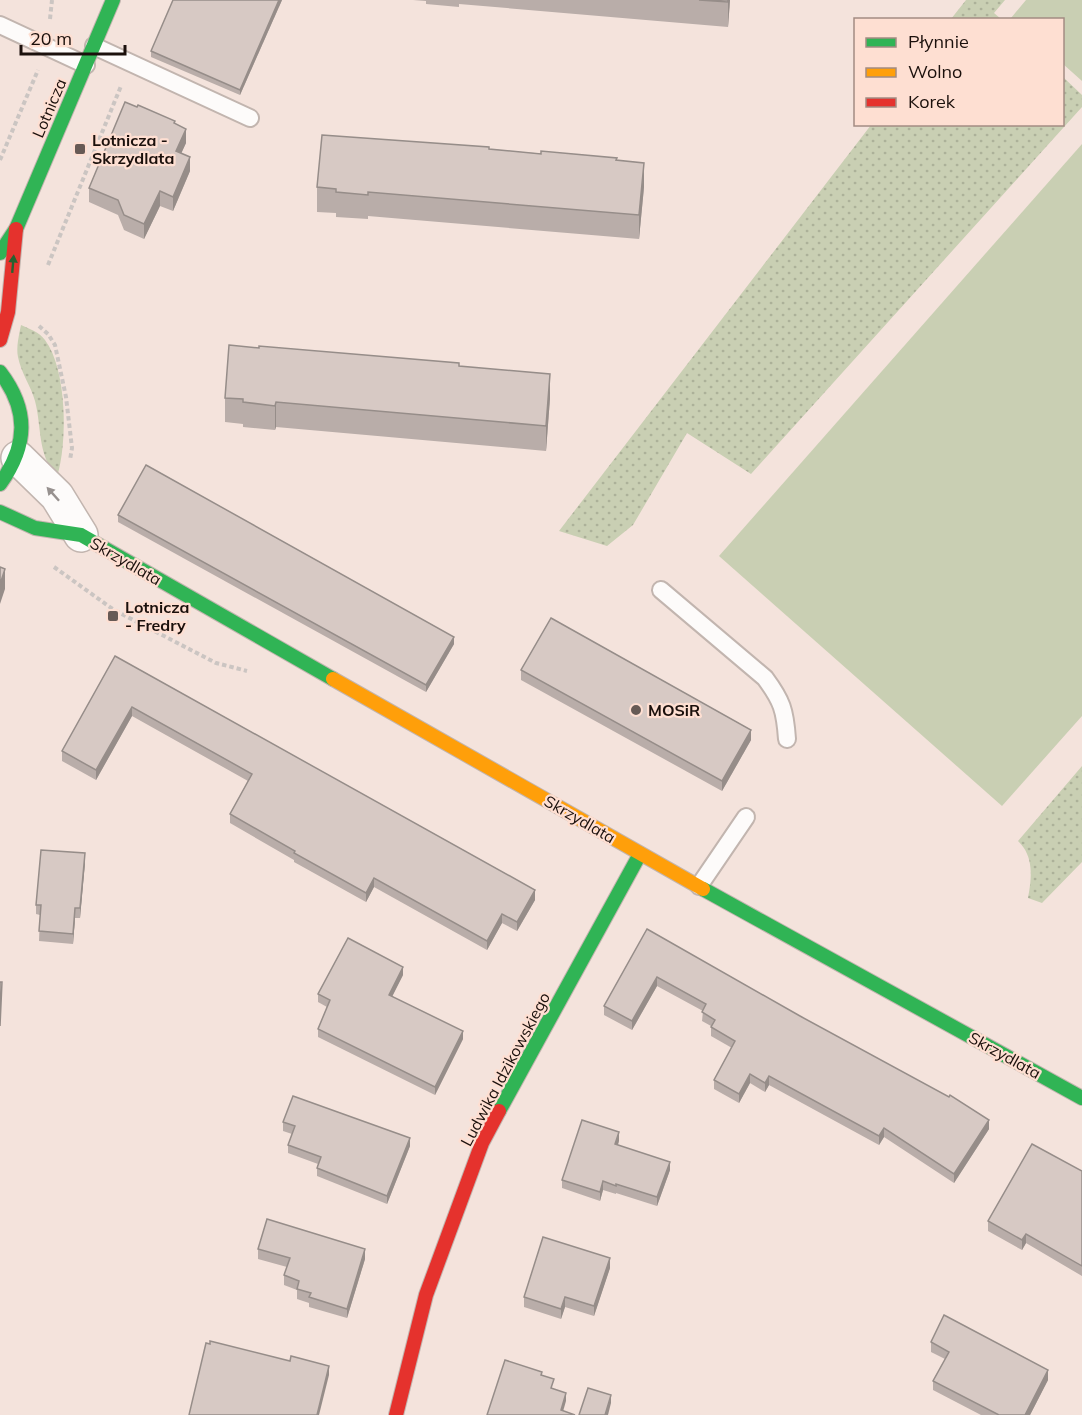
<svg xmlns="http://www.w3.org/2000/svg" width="1082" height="1415" font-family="Mulish,sans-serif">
	<defs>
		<pattern id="grass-dots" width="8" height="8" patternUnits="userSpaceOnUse" patternTransform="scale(1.5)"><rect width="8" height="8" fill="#c9cfb3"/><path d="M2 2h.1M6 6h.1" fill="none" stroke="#acb199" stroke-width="1.8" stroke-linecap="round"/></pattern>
	</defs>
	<rect width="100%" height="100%" fill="#f4e3dc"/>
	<!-- grass -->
	<g fill="url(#grass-dots)">
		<polygon points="966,0 1005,0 994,13 1001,19 951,19"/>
		<polygon points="1063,77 1082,95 1082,107 751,474 687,433 633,525 607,546 559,531 871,125 1062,124"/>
		<path d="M21,325C30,329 39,332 45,340C67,369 68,443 57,477C37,454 42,428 35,401C31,386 21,373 18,357C16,347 19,335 21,325Z"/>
		<path d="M1082,766V862L1042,903L1028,898C1032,878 1034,856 1018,841Z"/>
	</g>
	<!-- garden -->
	<g fill="#c9cfb3">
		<polygon points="1026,0 1082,0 1082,81 1063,64 1062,20 1013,20 1011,18"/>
		<polygon points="1082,144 1082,716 1002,806 719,556"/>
	</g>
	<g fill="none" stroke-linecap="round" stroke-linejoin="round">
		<defs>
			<g id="lane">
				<polyline points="0,25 86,65"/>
				<polyline points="94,46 250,118"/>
				<path d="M661,590L765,678C782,701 785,710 787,739"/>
				<polyline points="699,886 746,817"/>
			</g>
			<polyline id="street" points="18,458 57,496 81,535"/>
			<g id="fast">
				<polyline points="0,253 16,229 113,0"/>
				<path d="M0,372C29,410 28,445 0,484"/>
				<polyline points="0,512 35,528 81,535 333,679"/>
				<polyline points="703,889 1082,1098"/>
				<polyline points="499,1111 640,854"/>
			</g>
			<polyline id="slow" points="333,679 703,889"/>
			<g id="jam">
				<polyline points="0,340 8,312 16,229"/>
				<polyline points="396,1415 426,1295 482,1143 499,1111"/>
			</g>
		</defs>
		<!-- lane casing -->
		<use href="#lane" stroke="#c2b5af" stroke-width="20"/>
		<!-- street casing -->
		<use href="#street" stroke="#c2b5af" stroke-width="36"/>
		<!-- fast casing -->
		<use href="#fast" stroke="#c2b5af" stroke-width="16"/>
		<!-- slow casing -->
		<use href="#slow" stroke="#c2b5af" stroke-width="16"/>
		<!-- jam casing -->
		<use href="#jam" stroke="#c2b5af" stroke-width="16"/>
		<!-- path -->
		<g stroke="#cbc5c2" stroke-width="4" stroke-dasharray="4.5 3" stroke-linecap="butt">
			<polyline points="50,19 52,0"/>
			<polyline points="0,160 38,70"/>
			<polyline points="48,265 121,86"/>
			<polyline points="39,326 48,334 55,345 66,397 72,448 70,460"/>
			<polyline points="54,567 114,610 216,663 247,671"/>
		</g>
		<!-- lane -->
		<use href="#lane" stroke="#fdfbfa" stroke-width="16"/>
		<!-- street -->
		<use href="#street" stroke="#fdfbfa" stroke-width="33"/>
		<!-- fast -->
		<use href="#fast" stroke="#30b455" stroke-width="14"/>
		<!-- slow -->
		<use href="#slow" stroke="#ff9f0a" stroke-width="14"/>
		<!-- jam -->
		<use href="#jam" stroke="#e5322d" stroke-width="14"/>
	</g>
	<!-- wall -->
	<g fill="#b9ada9">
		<polygon points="173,0 282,0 240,95 151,57 151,51"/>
		<polygon points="413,0 730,0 728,27 459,4 459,7 426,4 426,1"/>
		<polygon points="175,124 186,143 181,153 190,171 173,211 160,206 144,239 124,230 118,215 89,202 89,188"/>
		<polygon points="489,149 617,160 644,187 639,239 368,216 368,219 336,217 336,213 317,212 317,187"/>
		<polygon points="459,366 550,398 546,451 276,427 275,430 243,427 243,424 225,422 225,398"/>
		<polygon points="118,515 454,644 426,692 118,522"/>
		<polygon points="115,656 535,900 517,931 502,923 487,950 374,887 366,902 294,862 294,860 230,823 230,814 248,781 132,716 96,780 62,761 62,751"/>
		<polygon points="521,670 751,740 722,791 521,680"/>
		<polygon points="85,863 80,918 75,918 73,944 39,941 40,915 36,914 36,905"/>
		<polygon points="647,929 989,1129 954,1183 884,1137 879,1145 769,1085 765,1092 750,1083 739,1103 714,1089 714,1080 732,1048 711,1036 711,1026 702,1021 703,1011 657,986 632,1030 604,1015 604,1006"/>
		<polygon points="403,975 392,996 463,1039 435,1095 318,1037 318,1029 327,1007 318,1002 318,994"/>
		<polygon points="283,1122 410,1146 387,1204 317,1176 317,1168 318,1164 288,1153 288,1145 292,1134 283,1131"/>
		<polygon points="619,1141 618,1145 670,1170 657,1206 616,1193 616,1194 603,1190 600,1201 562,1188 562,1180"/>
		<polygon points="1082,1171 1082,1276 1026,1243 1022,1250 988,1231 988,1221"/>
		<polygon points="258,1249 365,1259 347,1318 309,1307 309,1303 297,1299 297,1290 284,1285 284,1275 287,1267 258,1259"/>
		<polygon points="610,1268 594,1316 565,1307 561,1319 524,1307 524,1297"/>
		<polygon points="931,1342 1048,1380 1030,1415 981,1415 933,1390 933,1381 945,1359 931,1352"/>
	</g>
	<!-- shaded-wall -->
	<g fill="#968d89">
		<polygon points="279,0 282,0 240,95 240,90"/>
		<polygon points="728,0 730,0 728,27"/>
		<polygon points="186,129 186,143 176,165 176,151"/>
		<polygon points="190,157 190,171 173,211 173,197"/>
		<polygon points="644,163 644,187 639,239 639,215"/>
		<polygon points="160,191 160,206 144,239 144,224"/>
		<polygon points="550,374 550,398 546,451 546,426"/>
		<polygon points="276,402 276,427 275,430 275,406"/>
		<polygon points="5,569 5,589 0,604 0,584"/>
		<polygon points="454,637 454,644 426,692 426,685"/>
		<polygon points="132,707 132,716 96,780 96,770"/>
		<polygon points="751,730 751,740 722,791 722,781"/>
		<polygon points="85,853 85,863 80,918 80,908"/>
		<polygon points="374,878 374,887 366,902 366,893"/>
		<polygon points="535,890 535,900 517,931 517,922"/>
		<polygon points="75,908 75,918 73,944 73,934"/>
		<polygon points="502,914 502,923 487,950 487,941"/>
		<polygon points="403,967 403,975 389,1003 389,995"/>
		<polygon points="657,977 657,986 632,1030 632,1021"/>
		<polygon points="463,1031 463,1039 435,1095 435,1087"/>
		<polygon points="750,1074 750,1083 739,1103 739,1094"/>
		<polygon points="769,1076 769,1085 765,1092 765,1083"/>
		<polygon points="989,1120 989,1129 954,1183 954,1174"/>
		<polygon points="884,1128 884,1137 879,1145 879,1136"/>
		<polygon points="619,1132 619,1141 615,1152 615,1144"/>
		<polygon points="410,1138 410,1146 387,1204 387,1196"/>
		<polygon points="670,1162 670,1170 657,1206 657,1197"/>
		<polygon points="603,1181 603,1190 600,1201 600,1192"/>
		<polygon points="1026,1234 1026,1243 1022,1250 1022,1240"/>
		<polygon points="365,1249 365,1259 347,1318 347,1309"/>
		<polygon points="610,1258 610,1268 594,1316 594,1306"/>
		<polygon points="565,1297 565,1307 561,1319 561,1309"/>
		<polygon points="329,1366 329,1375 319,1415 317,1415"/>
		<polygon points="1048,1370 1048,1380 1030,1415 1025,1415"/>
		<polygon points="566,1393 566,1401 562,1415 561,1410"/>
		<polygon points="611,1395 611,1403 608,1415 605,1415"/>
	</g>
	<!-- building -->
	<g fill="#d7c9c4" stroke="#968d89" stroke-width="1.5">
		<polygon points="173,0 279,0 240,90 151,51"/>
		<polygon points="699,0 728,0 728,2"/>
		<polygon points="125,102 137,107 138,105 175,121 174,123 186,129 176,151 190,157 173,197 160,191 144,224 124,215 118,200 89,188"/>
		<polygon points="322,135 489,147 489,149 541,154 541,151 617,158 616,160 644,163 639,215 368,192 368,195 336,192 336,189 317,187"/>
		<polygon points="229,345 259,348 259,346 459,363 459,366 550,374 546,426 276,402 275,406 243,402 243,399 225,398"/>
		<polygon points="146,465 454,637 426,685 118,515"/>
		<polygon points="0,567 5,569 0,584"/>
		<polygon points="551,618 751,730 722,781 521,670"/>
		<polygon points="115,656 535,890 517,922 502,914 487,941 374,878 366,893 294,853 295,851 230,814 252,774 132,707 96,770 62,751"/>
		<polygon points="41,850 85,853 80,908 75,908 73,934 39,931 41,905 36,905"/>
		<polygon points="647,929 800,1016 949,1097 950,1095 989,1120 954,1174 884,1128 879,1136 769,1076 765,1083 750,1074 739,1094 714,1080 735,1041 711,1027 715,1020 702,1012 706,1004 657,977 632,1021 604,1006"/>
		<polygon points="348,938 403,967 389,995 463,1031 435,1087 318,1029 330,1000 318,994"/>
		<polygon points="0,982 2,982 0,1026"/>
		<polygon points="293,1096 410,1138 387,1196 317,1168 321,1157 288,1145 295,1126 283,1122"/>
		<polygon points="582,1120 619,1132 615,1144 670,1162 657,1197 616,1184 616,1186 603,1181 600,1192 562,1180"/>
		<polygon points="1032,1144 1082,1171 1082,1266 1026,1234 1022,1240 988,1221"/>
		<polygon points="267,1219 365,1249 347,1309 309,1297 311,1293 297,1289 299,1281 284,1275 290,1258 258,1249"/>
		<polygon points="543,1237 610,1258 594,1306 565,1297 561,1309 524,1297"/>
		<polygon points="944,1315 1048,1370 1025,1415 999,1415 933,1381 949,1352 931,1342"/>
		<polygon points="210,1341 290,1361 291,1356 329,1366 317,1415 189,1415 206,1343 210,1344"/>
		<polygon points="505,1360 542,1372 541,1375 554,1379 551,1388 566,1393 561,1410 575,1415 487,1415"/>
		<polygon points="588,1388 611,1395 605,1415 579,1415"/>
	</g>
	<!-- one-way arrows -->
	<defs><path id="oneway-solid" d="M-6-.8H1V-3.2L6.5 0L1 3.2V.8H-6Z" transform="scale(1.5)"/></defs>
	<use fill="#266230" href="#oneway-solid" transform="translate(13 264) rotate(-85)"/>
	<use fill="#97918f" href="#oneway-solid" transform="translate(53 494) rotate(-132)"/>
	<!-- markers -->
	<g fill="#675a55" stroke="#fedfd2" stroke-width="2">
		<rect x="74" y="143" width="12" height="12" rx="3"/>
		<rect x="107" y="610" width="12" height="12" rx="3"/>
		<circle cx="636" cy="710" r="6"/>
	</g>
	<g text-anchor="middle" stroke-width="4.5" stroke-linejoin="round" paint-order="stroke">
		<!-- street labels -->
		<g font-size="16" fill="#1b100c" stroke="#fedfd2">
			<text transform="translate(49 108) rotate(-67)" y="6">Lotnicza</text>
			<text transform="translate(126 561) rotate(30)" y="6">Skrzydlata</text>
			<text transform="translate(580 819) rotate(30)" y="6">Skrzydlata</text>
			<text transform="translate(1005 1055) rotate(29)" y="6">Skrzydlata</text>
			<text transform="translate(505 1069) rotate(-62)" y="6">Ludwika Idzikowskiego</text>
		</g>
		<!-- poi labels -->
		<g font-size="16" font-weight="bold" fill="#1b100c" stroke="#fedfd2" text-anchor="start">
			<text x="92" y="146">Lotnicza -<tspan x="92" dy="18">Skrzydlata</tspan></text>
			<text x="125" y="613">Lotnicza<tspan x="125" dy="18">- Fredry</tspan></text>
			<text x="648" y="716">MOSiR</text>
		</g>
	</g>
	<!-- legend -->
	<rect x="854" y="18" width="210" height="108" fill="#fedfd2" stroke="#a38c83" stroke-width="1.5"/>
	<rect x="866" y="38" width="30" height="9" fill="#30b455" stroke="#a38c83" stroke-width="1.5"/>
	<text x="908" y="48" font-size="18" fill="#1b100c">Płynnie</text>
	<rect x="866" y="68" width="30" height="9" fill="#ff9f0a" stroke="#a38c83" stroke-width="1.5"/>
	<text x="908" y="78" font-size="18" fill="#1b100c">Wolno</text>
	<rect x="866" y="98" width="30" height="9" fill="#e5322d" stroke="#a38c83" stroke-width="1.5"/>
	<text x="908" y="108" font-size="18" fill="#1b100c">Korek</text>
	<!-- scale -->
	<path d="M21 45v9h104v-9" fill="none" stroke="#1b100c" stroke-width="3"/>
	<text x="30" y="45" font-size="18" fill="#1b100c" stroke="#fedfd2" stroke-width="4.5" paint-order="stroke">20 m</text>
</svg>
